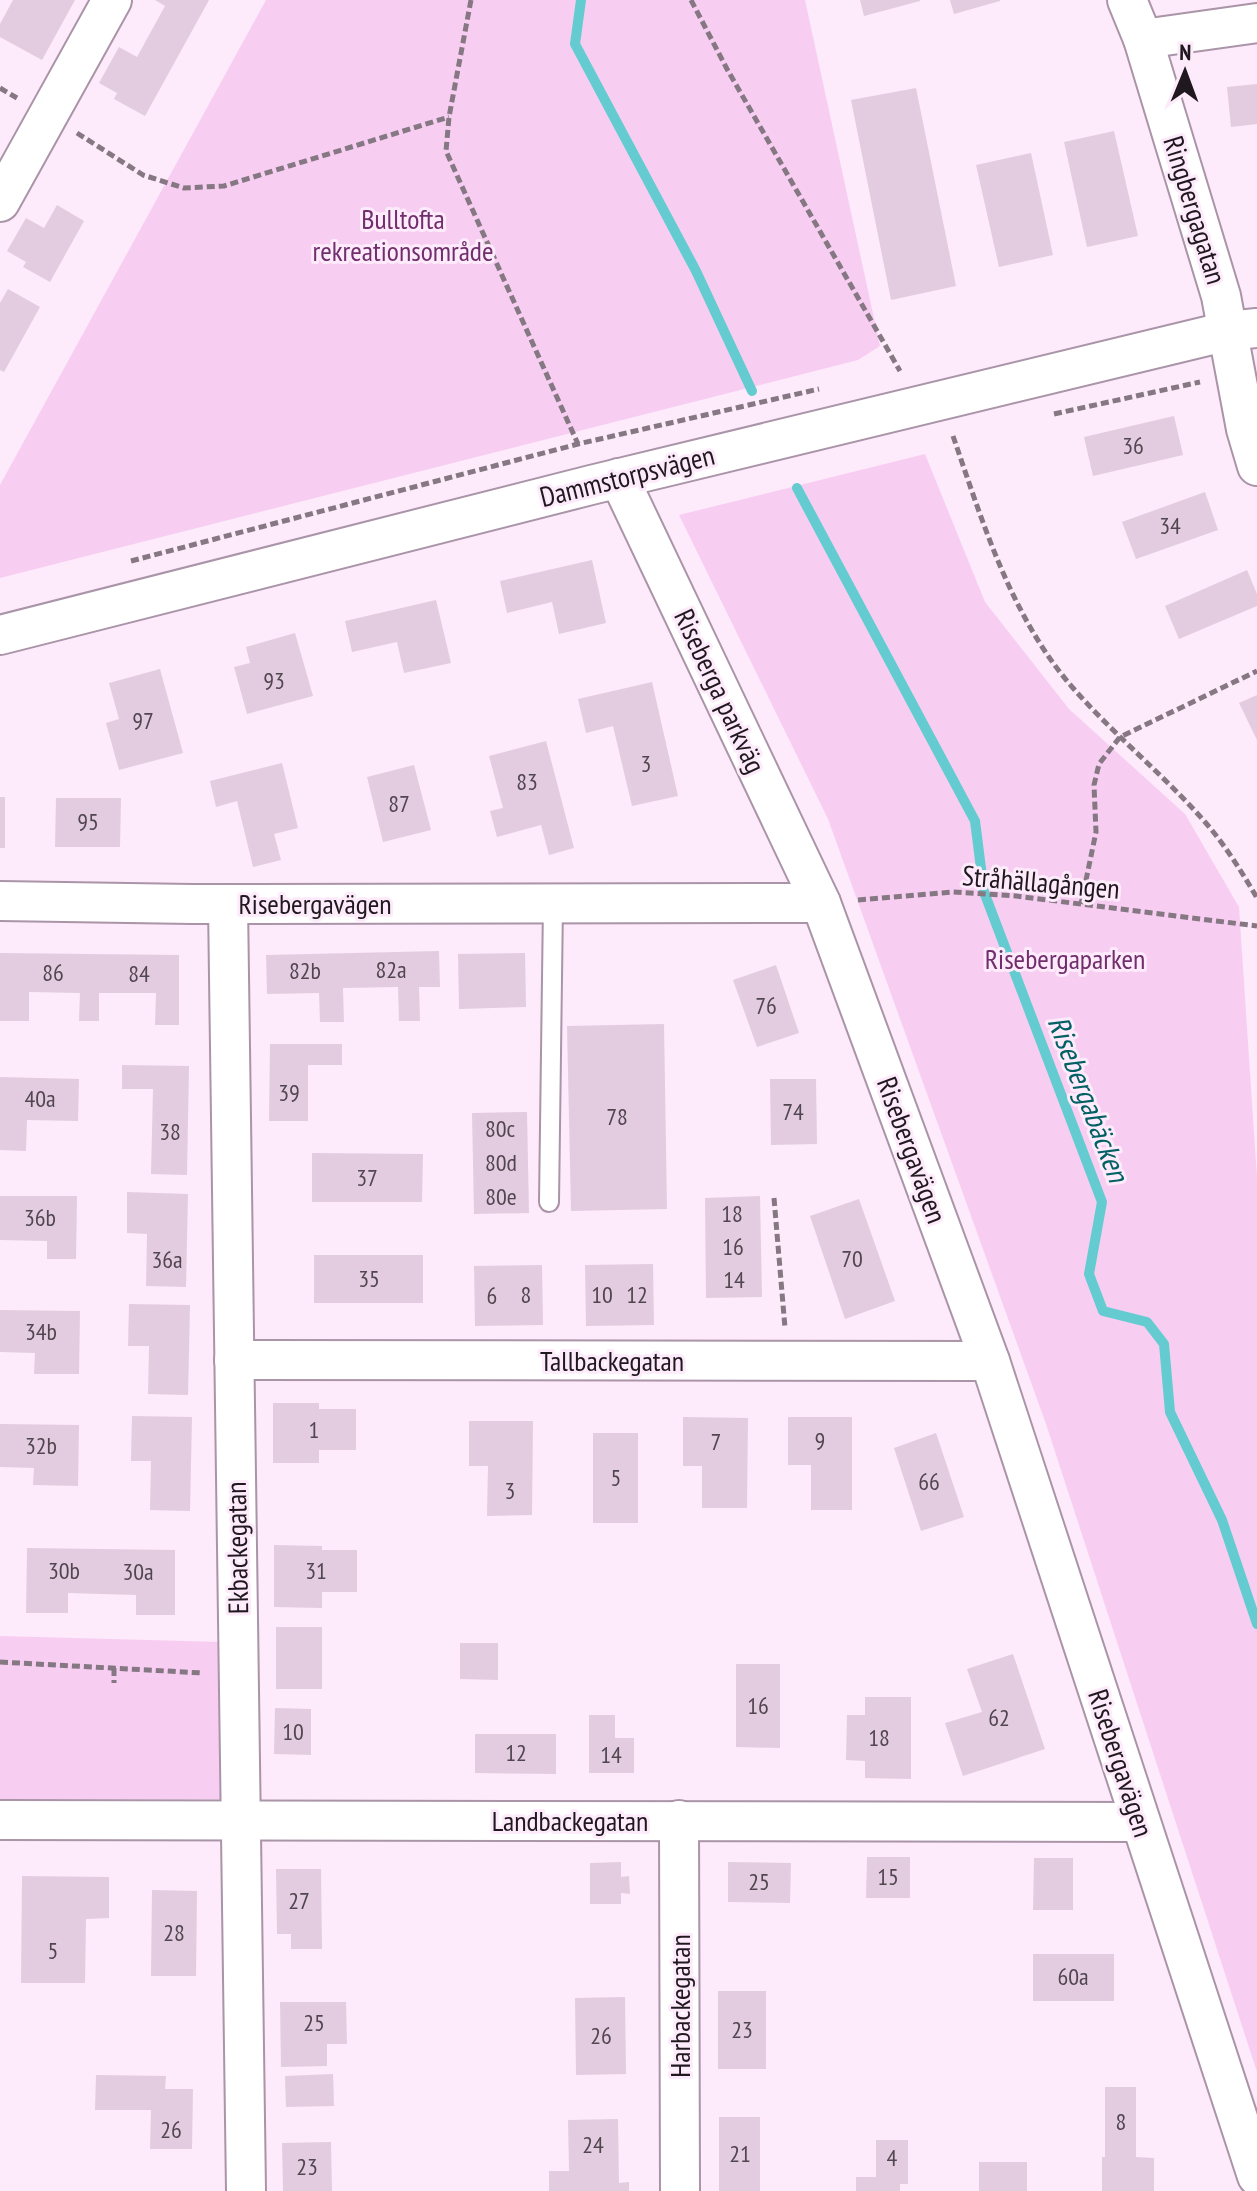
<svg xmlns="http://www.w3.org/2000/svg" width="1257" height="2191" font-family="'PT Sans Narrow',sans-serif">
	<rect width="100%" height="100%" fill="#fdeafa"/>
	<!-- green -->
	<g fill="#f7cef2">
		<polygon points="266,0 805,0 880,346 858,360 0,578 0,485"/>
		<polygon points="925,454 985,602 1069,709 1185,814 1239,907 1257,1178 1257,2072 1046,1424 828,819 679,515"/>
		<polygon points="0,1636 221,1642 221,1799 0,1799"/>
	</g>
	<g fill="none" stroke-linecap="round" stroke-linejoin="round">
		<!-- stream -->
		<g stroke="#64ccd0" stroke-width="10">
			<polyline points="581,0 575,44 696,271 752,391"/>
			<polyline points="797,488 975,821 984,892 1102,1202 1089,1274 1103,1311 1147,1322 1164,1344 1170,1412 1222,1520 1257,1624"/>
		</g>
	</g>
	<!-- building -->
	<g fill="#e3cce0">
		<polygon points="13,0 75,0 42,60 0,37 0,24"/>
		<polygon points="155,0 209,0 145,116 114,99 117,93 99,83 119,47 137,57 165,6"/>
		<polygon points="860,0 920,0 920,1 864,16"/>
		<polygon points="950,0 1000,0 1000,1 954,14"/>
		<polygon points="1257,84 1257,124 1231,127 1227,87"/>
		<polygon points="916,88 956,286 891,300 851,100"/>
		<polygon points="1114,131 1138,236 1087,247 1064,142"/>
		<polygon points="1031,153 1053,255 999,267 976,165"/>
		<polygon points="57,205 84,221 50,282 23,267 26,262 7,251 26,218 44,228"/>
		<polygon points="8,289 40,307 4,372 0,370 0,303"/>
		<polygon points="1174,416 1183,455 1093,476 1084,437"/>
		<polygon points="1205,492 1218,530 1136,559 1122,522"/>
		<polygon points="592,560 606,623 559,634 552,602 507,613 500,581"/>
		<polygon points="1247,570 1257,594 1257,606 1179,639 1165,606"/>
		<polygon points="436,600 451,663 404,673 397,642 352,652 345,621"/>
		<polygon points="295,633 313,696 247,714 234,667 250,663 246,647"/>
		<polygon points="160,669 183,753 119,770 106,723 119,719 109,683"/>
		<polygon points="652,682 678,796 632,806 613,726 586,733 578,699"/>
		<polygon points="1257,695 1257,740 1239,703"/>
		<polygon points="546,741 574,848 549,855 541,825 497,837 490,811 503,808 489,756"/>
		<polygon points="282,763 298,828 274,834 281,860 253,867 237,801 216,807 210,781"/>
		<polygon points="414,765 431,830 383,842 367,777"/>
		<rect x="0" y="797" width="5" height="51"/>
		<polygon points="56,798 121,798 120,847 55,847"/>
		<polygon points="439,951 440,987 419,987 420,1021 399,1021 398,987 343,988 344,1022 320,1022 319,993 267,994 266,955"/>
		<polygon points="0,953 179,955 179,1025 155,1025 156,993 99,993 99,1021 79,1021 80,993 29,992 29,1021 0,1021"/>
		<polygon points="525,953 526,1007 459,1009 458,954"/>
		<polygon points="776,965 799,1033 757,1047 733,980"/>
		<polygon points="664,1024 667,1209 571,1211 567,1026"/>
		<polygon points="270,1044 342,1044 342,1065 308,1065 308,1121 269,1121"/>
		<polygon points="122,1065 189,1066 187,1175 151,1174 153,1089 122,1089"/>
		<polygon points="0,1077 79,1079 78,1121 27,1120 26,1151 0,1150"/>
		<polygon points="770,1079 816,1079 817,1144 771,1145"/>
		<polygon points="527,1112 529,1213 474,1214 472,1113"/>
		<polygon points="312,1153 423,1154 422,1202 312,1202"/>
		<polygon points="127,1192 188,1194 186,1287 146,1286 147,1234 127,1233"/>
		<polygon points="0,1196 77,1196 76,1259 47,1259 47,1241 0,1240"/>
		<polygon points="760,1196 762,1297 706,1298 705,1198"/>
		<polygon points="859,1199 895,1301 845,1319 810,1216"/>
		<rect x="314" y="1255" width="109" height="48"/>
		<polygon points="653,1264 654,1325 586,1326 585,1265"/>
		<polygon points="542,1265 543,1325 475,1326 474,1266"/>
		<polygon points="129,1304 190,1305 188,1395 148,1394 149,1346 128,1346"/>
		<polygon points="0,1310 80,1311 79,1374 34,1374 35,1353 0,1352"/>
		<polygon points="273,1403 319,1403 319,1409 356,1409 356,1450 319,1450 319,1463 273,1463"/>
		<polygon points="132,1416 192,1417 190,1511 150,1510 151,1461 131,1461"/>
		<polygon points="683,1417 748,1418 747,1508 702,1508 702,1466 683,1466"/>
		<polygon points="788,1417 852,1417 852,1510 811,1510 811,1465 788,1465"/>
		<polygon points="469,1421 533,1421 532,1515 487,1516 488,1466 469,1466"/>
		<polygon points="0,1424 79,1425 78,1486 33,1485 34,1468 0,1467"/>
		<rect x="593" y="1433" width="45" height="90"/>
		<polygon points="936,1433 964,1517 921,1531 894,1448"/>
		<polygon points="274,1545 322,1546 322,1550 357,1550 357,1592 322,1592 322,1608 274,1607"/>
		<polygon points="27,1548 175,1550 175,1615 136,1615 136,1595 68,1593 68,1613 26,1613"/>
		<rect x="276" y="1627" width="46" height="62"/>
		<polygon points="460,1643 498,1643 498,1680 460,1679"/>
		<polygon points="1013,1654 1045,1749 963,1776 945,1723 982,1712 967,1669"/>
		<polygon points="736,1664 780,1664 780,1748 736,1747"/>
		<polygon points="865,1697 911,1697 911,1779 865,1778 865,1761 846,1760 847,1715 865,1715"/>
		<polygon points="275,1708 311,1709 311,1755 274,1754"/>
		<polygon points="589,1715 615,1715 615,1738 634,1738 634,1773 589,1773"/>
		<polygon points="475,1734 556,1734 556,1774 475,1773"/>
		<polygon points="867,1857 910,1857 910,1898 866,1898"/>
		<polygon points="1034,1858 1073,1858 1073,1910 1033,1910"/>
		<polygon points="621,1862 621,1877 629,1876 630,1894 621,1893 621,1904 590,1904 590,1863"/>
		<polygon points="728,1862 791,1863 790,1903 728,1902"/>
		<polygon points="276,1869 321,1869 322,1949 291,1949 291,1934 277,1934"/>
		<polygon points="22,1876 109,1877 109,1918 86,1919 85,1983 21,1983"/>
		<polygon points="152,1890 197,1891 196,1976 151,1976"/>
		<rect x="1033" y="1954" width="81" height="47"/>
		<rect x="718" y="1991" width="48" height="78"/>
		<polygon points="625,1997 626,2074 576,2075 575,1998"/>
		<polygon points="280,2002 346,2002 347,2044 327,2044 327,2066 281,2067"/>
		<polygon points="333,2074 334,2106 286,2107 285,2076"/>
		<polygon points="96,2075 166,2076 165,2089 193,2089 192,2149 150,2149 151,2110 95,2110"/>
		<polygon points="1105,2087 1136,2087 1136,2157 1154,2158 1154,2191 1102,2191 1102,2157 1105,2157"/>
		<rect x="719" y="2117" width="41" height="74"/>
		<polygon points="618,2119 619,2183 629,2182 629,2191 549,2191 549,2171 569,2171 568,2120"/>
		<polygon points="876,2140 908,2140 908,2184 900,2184 900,2191 856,2191 856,2177 876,2177"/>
		<polygon points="331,2142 332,2191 283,2191 282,2143"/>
		<rect x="979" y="2162" width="48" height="29"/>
	</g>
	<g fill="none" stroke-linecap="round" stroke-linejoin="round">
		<defs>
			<polyline id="service" points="549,1202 553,904"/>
			<g id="minor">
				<polyline points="1127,0 1143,39 1221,296 1246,429 1257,466"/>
				<polyline points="1143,39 1257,23"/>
				<polyline points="0,202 112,0"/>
				<polyline points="619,478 821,903 990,1361 1257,2176"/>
				<polyline points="0,635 591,485 1228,331 1257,328"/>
				<polyline points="0,901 192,904 821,903"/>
				<polyline points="228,904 246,2191"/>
				<polyline points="234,1360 990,1361"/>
				<polyline points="0,1820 1140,1822"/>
				<polyline points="679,1820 680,2191"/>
			</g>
		</defs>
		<!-- service casing -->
		<use href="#service" stroke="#aa94a8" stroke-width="22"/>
		<!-- minor casing -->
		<use href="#minor" stroke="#aa94a8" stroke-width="42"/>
		<!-- path -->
		<g stroke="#857883" stroke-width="5" stroke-dasharray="8 4" stroke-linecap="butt">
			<polyline points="471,0 449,117 446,151 578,444"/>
			<polyline points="691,0 727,69 900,371"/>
			<polyline points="0,88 17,98"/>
			<polyline points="77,133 143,175 184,188 224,186 449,117"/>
			<polyline points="1054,414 1200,382"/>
			<path d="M953,436C983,523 1011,617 1073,688C1114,735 1164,775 1205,822C1225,845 1242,872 1257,898"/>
			<polyline points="131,561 578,444 819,389"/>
			<polyline points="858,900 953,892 1016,896 1257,926"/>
			<polyline points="1081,904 1096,832 1094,785 1099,764 1120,737 1257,671"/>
			<polyline points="774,1198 785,1328"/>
			<polyline points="0,1662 203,1673"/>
			<polyline points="114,1668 114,1683"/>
		</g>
		<!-- service -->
		<use href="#service" stroke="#fff" stroke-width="18"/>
		<!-- minor -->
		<use href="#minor" stroke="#fff" stroke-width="38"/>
	</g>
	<g text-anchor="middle" stroke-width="6" stroke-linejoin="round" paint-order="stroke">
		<!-- number labels -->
		<g font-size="24" fill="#51454f">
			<text x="1133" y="454">36</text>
			<text x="1170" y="534">34</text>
			<text x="274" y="689">93</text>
			<text x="143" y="729">97</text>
			<text x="646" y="772">3</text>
			<text x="527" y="790">83</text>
			<text x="399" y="812">87</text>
			<text x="88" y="830">95</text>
			<text x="391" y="978">82a</text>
			<text x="305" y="979">82b</text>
			<text x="53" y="981">86</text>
			<text x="139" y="982">84</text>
			<text x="766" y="1014">76</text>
			<text x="289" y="1101">39</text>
			<text x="40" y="1107">40a</text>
			<text x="793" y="1120">74</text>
			<text x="617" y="1125">78</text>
			<text x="500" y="1137">80c</text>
			<text x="170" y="1140">38</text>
			<text x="501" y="1171">80d</text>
			<text x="367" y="1186">37</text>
			<text x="501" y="1205">80e</text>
			<text x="732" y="1222">18</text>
			<text x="40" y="1226">36b</text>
			<text x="733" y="1255">16</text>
			<text x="852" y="1267">70</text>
			<text x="167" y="1268">36a</text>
			<text x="369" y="1287">35</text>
			<text x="734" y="1288">14</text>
			<text x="526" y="1303">8</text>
			<text x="602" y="1303">10</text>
			<text x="637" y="1303">12</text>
			<text x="492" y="1304">6</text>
			<text x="41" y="1340">34b</text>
			<text x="314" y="1438">1</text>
			<text x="820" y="1449">9</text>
			<text x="716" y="1450">7</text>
			<text x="41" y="1454">32b</text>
			<text x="616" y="1486">5</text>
			<text x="929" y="1490">66</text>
			<text x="510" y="1499">3</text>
			<text x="64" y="1579">30b</text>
			<text x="316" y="1579">31</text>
			<text x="138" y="1580">30a</text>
			<text x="758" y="1714">16</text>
			<text x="999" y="1726">62</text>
			<text x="293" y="1740">10</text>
			<text x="879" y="1746">18</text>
			<text x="516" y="1761">12</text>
			<text x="611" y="1763">14</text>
			<text x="888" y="1885">15</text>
			<text x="759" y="1890">25</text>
			<text x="299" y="1909">27</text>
			<text x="174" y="1941">28</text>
			<text x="53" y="1959">5</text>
			<text x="1073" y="1985">60a</text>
			<text x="314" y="2031">25</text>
			<text x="742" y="2038">23</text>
			<text x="601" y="2044">26</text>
			<text x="1121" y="2130">8</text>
			<text x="171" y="2138">26</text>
			<text x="593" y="2153">24</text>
			<text x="740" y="2162">21</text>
			<text x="892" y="2166">4</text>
			<text x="307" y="2175">23</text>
		</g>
		<!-- street labels -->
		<g font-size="28" fill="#20181f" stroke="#fdeafa">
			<text transform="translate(1195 210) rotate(73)" y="10">Ringbergagatan</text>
			<text transform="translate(627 476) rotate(-14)" y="10">Dammstorpsvägen</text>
			<text transform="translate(720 691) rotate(65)" y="10">Riseberga parkväg</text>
			<text transform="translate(1041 882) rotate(5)" y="10">Stråhällagången</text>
			<text x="315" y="914">Risebergavägen</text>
			<text transform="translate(912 1150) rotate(70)" y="10">Risebergavägen</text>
			<text x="612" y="1371">Tallbackegatan</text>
			<text transform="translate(237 1548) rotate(-91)" y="10">Ekbackegatan</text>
			<text transform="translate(1121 1763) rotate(72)" y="10">Risebergavägen</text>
			<text x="570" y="1831">Landbackegatan</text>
			<text transform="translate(680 2006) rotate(-90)" y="10">Harbackegatan</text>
		</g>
		<!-- park labels -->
		<g font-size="28" fill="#712e6d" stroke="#fdeafa">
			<text x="403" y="229">Bulltofta<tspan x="403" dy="32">rekreationsområde</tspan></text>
			<text x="1065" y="969">Risebergaparken</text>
		</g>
		<!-- water labels -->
		<g font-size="30" font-style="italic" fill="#006063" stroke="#fdeafa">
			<text transform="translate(1088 1099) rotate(69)" y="10">Risebergabäcken</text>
		</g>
	</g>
	<!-- north arrow -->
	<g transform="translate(1185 72) rotate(1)" stroke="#fdeafa" stroke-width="6" paint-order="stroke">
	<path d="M0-6L14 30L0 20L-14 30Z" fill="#20181f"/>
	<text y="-12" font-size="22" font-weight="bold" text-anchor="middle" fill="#20181f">N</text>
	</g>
</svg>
